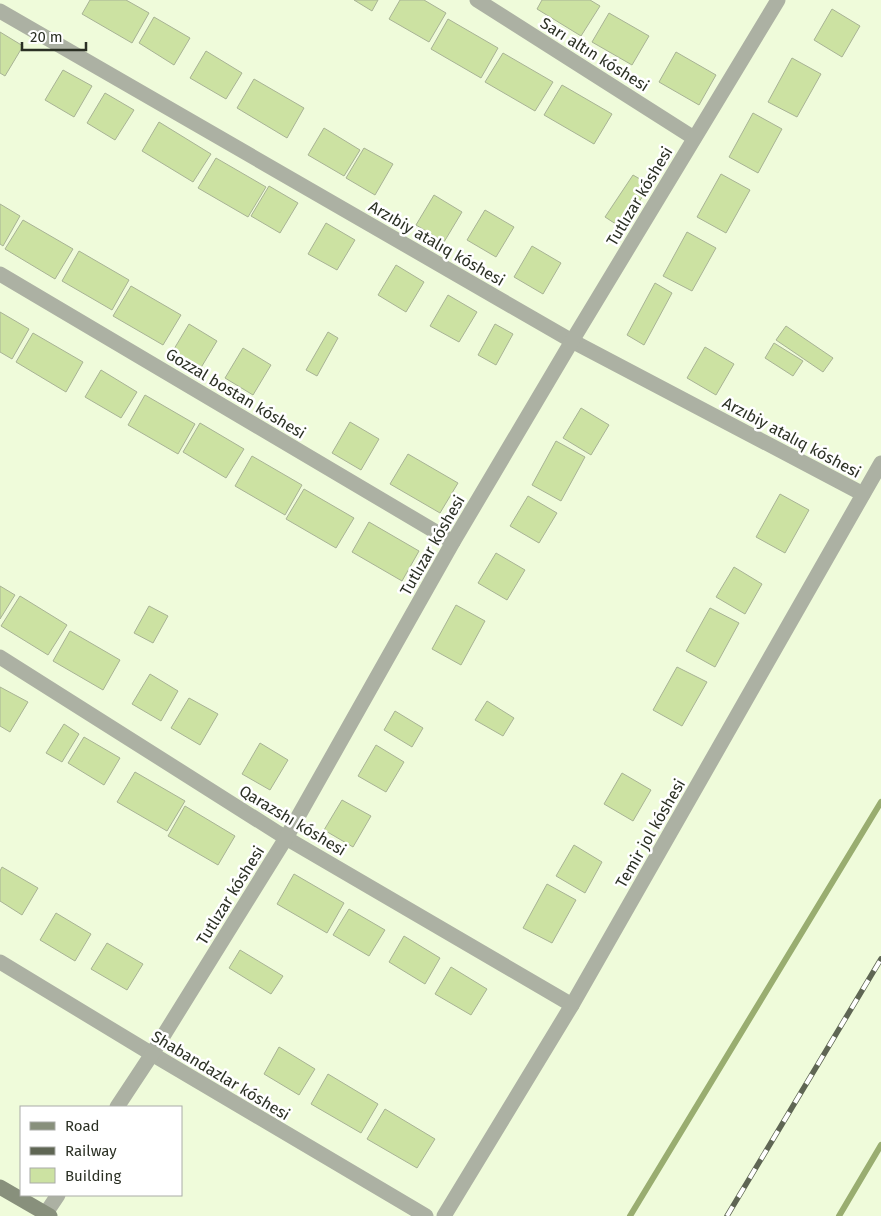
<svg xmlns="http://www.w3.org/2000/svg" width="881" height="1216" font-family="'Fira Sans',sans-serif">
	<rect width="100%" height="100%" fill="#effbda"/>
	<g fill="none" stroke-linecap="round" stroke-linejoin="round">
		<!-- stream -->
		<g stroke="#99ad70" stroke-width="6">
			<polyline points="630,1216 881,802"/>
			<polyline points="839,1216 881,1145"/>
		</g>
	</g>
	<!-- building -->
	<g fill="#cce2a2" stroke="#a8b395">
		<polygon points="90,0 126,0 149,13 132,43 82,14"/>
		<polygon points="354,0 378,0 372,11"/>
		<polygon points="400,0 424,0 446,13 429,42 389,19"/>
		<polygon points="542,0 590,0 600,6 581,36 537,9"/>
		<polygon points="832,9 860,26 842,57 814,40"/>
		<polygon points="609,13 649,36 632,65 592,42"/>
		<polygon points="154,17 190,38 174,65 139,43"/>
		<polygon points="448,19 498,48 481,78 431,49"/>
		<polygon points="0,32 23,46 5,76 0,73"/>
		<polygon points="206,51 242,73 226,99 190,78"/>
		<polygon points="676,52 716,75 699,105 659,82"/>
		<polygon points="503,53 553,82 535,111 485,82"/>
		<polygon points="792,58 821,74 797,117 768,102"/>
		<polygon points="63,70 92,86 74,117 45,100"/>
		<polygon points="254,79 304,108 287,138 237,108"/>
		<polygon points="562,85 612,114 594,144 544,115"/>
		<polygon points="105,93 134,110 115,140 87,123"/>
		<polygon points="753,113 782,129 758,173 729,157"/>
		<polygon points="159,122 211,154 193,182 142,151"/>
		<polygon points="324,128 360,150 344,176 308,155"/>
		<polygon points="364,148 393,164 375,195 346,178"/>
		<polygon points="216,158 266,187 248,217 198,188"/>
		<polygon points="721,174 750,190 726,233 697,217"/>
		<polygon points="633,175 650,185 622,228 605,217"/>
		<polygon points="269,186 298,203 280,233 251,216"/>
		<polygon points="434,195 462,212 444,242 416,225"/>
		<polygon points="0,204 20,216 3,246 0,244"/>
		<polygon points="485,210 514,227 496,257 467,240"/>
		<polygon points="23,220 73,249 55,279 5,249"/>
		<polygon points="326,223 355,240 337,270 308,254"/>
		<polygon points="687,232 716,248 692,291 663,276"/>
		<polygon points="532,246 561,263 543,294 514,277"/>
		<polygon points="79,251 129,280 112,310 62,281"/>
		<polygon points="396,265 424,282 406,312 378,295"/>
		<polygon points="655,283 672,293 644,345 627,335"/>
		<polygon points="131,286 181,315 163,345 113,316"/>
		<polygon points="448,295 477,312 459,342 430,326"/>
		<polygon points="0,312 29,329 12,359 0,352"/>
		<polygon points="189,324 217,341 199,371 171,354"/>
		<polygon points="495,324 513,334 496,365 478,355"/>
		<polygon points="786,326 833,358 823,372 776,340"/>
		<polygon points="328,332 338,338 317,376 306,370"/>
		<polygon points="33,333 83,362 66,392 16,362"/>
		<polygon points="774,343 803,361 793,376 765,358"/>
		<polygon points="705,347 734,364 716,395 687,378"/>
		<polygon points="243,348 271,365 253,395 225,378"/>
		<polygon points="101,370 137,392 121,418 85,397"/>
		<polygon points="145,395 195,424 178,454 128,425"/>
		<polygon points="581,408 609,425 591,455 563,438"/>
		<polygon points="350,422 379,439 361,470 332,453"/>
		<polygon points="200,423 244,449 226,478 183,452"/>
		<polygon points="556,441 585,457 561,501 532,485"/>
		<polygon points="408,454 458,483 440,513 390,484"/>
		<polygon points="252,456 302,485 285,515 235,486"/>
		<polygon points="304,489 354,518 336,548 286,519"/>
		<polygon points="780,494 809,510 785,553 756,537"/>
		<polygon points="528,496 557,513 539,543 510,526"/>
		<polygon points="369,522 419,551 402,581 352,552"/>
		<polygon points="496,553 525,570 507,600 478,583"/>
		<polygon points="734,567 762,584 745,614 716,597"/>
		<polygon points="0,586 15,595 0,619"/>
		<polygon points="20,596 67,625 48,655 1,626"/>
		<polygon points="456,605 485,621 461,665 432,649"/>
		<polygon points="149,606 168,616 153,643 134,633"/>
		<polygon points="710,608 739,623 715,667 686,651"/>
		<polygon points="70,631 120,660 103,690 53,661"/>
		<polygon points="677,667 707,682 682,726 653,710"/>
		<polygon points="150,674 178,691 161,721 132,704"/>
		<polygon points="0,687 28,702 10,732 0,726"/>
		<polygon points="189,698 218,714 200,745 171,728"/>
		<polygon points="487,701 514,718 503,736 475,720"/>
		<polygon points="395,711 423,728 412,747 384,730"/>
		<polygon points="64,724 79,734 62,762 46,753"/>
		<polygon points="84,737 120,758 104,785 68,763"/>
		<polygon points="260,743 288,760 270,790 242,774"/>
		<polygon points="376,745 404,762 386,792 358,776"/>
		<polygon points="135,772 185,801 167,831 117,802"/>
		<polygon points="622,773 651,790 633,821 604,804"/>
		<polygon points="342,800 371,816 353,847 324,830"/>
		<polygon points="185,806 235,836 218,865 168,836"/>
		<polygon points="574,845 602,862 585,893 556,876"/>
		<polygon points="2,867 38,888 22,915 0,901 0,871"/>
		<polygon points="294,874 344,903 327,933 277,904"/>
		<polygon points="547,884 576,900 552,943 523,928"/>
		<polygon points="349,909 385,930 369,956 333,935"/>
		<polygon points="56,913 91,934 75,961 40,940"/>
		<polygon points="404,936 440,958 425,984 389,962"/>
		<polygon points="107,943 143,964 127,990 91,969"/>
		<polygon points="240,950 283,976 271,994 229,968"/>
		<polygon points="451,967 487,989 471,1015 435,994"/>
		<polygon points="279,1047 315,1069 299,1095 264,1074"/>
		<polygon points="328,1074 378,1104 361,1133 311,1104"/>
		<polygon points="385,1109 435,1139 417,1168 367,1139"/>
	</g>
	<g fill="none" stroke-linecap="round" stroke-linejoin="round">
		<!-- street -->
		<g stroke="#acb1a3" stroke-width="15">
			<polyline points="477,0 694,138"/>
			<polyline points="0,11 572,341 863,494"/>
			<polyline points="0,274 453,542"/>
			<polyline points="0,657 286,838 572,1005"/>
			<polyline points="0,962 152,1054 426,1216"/>
			<polyline points="117,1107 152,1054 286,838 453,542 572,341 778,0"/>
			<polyline points="46,1213 58,1195"/>
			<polyline points="444,1216 572,1005 881,463"/>
		</g>
		<!-- secondary -->
		<polyline stroke="#88907c" stroke-width="15" points="0,1187 50,1216"/>
		<defs>
			<polyline id="rail" points="727,1216 881,959"/>
		</defs>
		<!-- rail casing -->
		<use href="#rail" stroke="#5f6654" stroke-width="5.5"/>
		<!-- rail -->
		<use href="#rail" stroke="#fff" stroke-width="4" stroke-dasharray="11" stroke-linecap="butt"/>
	</g>
	<g text-anchor="middle" stroke-width="5" stroke-linejoin="round" paint-order="stroke">
		<!-- street labels -->
		<g font-size="16" fill="#2b3024" stroke="#fff">
			<text transform="translate(595 54) rotate(32)" y="6">Sarı altın kóshesi</text>
			<text transform="translate(639 196) rotate(-59)" y="6">Tutlızar kóshesi</text>
			<text transform="translate(437 243) rotate(30)" y="6">Arzıbiy atalıq kóshesi</text>
			<text transform="translate(236 393) rotate(31)" y="6">Gozzal bostan kóshesi</text>
			<text transform="translate(792 437) rotate(28)" y="6">Arzıbiy atalıq kóshesi</text>
			<text transform="translate(432 545) rotate(-60)" y="6">Tutlızar kóshesi</text>
			<text transform="translate(293 820) rotate(31)" y="6">Qarazshı kóshesi</text>
			<text transform="translate(650 833) rotate(-60)" y="6">Temir jol kóshesi</text>
			<text transform="translate(230 895) rotate(-58)" y="6">Tutlızar kóshesi</text>
			<text transform="translate(221 1075) rotate(31)" y="6">Shabandazlar kóshesi</text>
		</g>
	</g>
	<!-- legend -->
	<rect x="20" y="1106" width="162" height="90" fill="#ffffff" stroke="#aaaca7"/>
	<rect x="30" y="1122" width="25" height="8" fill="#88907c" stroke="#aaaca7"/>
	<text x="65" y="1131" font-size="15" fill="#2b3024">Road</text>
	<rect x="30" y="1147" width="25" height="8" fill="#5f6654" stroke="#aaaca7"/>
	<text x="65" y="1156" font-size="15" fill="#2b3024">Railway</text>
	<rect x="30" y="1168" width="25" height="15" fill="#cce2a2" stroke="#aaaca7"/>
	<text x="65" y="1181" font-size="15" fill="#2b3024">Building</text>
	<!-- scale -->
	<path d="M22 42v8h64v-8" fill="none" stroke="#2b3024" stroke-width="2.5"/>
	<text x="30" y="42" font-size="15" fill="#2b3024" stroke="#ffffff" stroke-width="4" paint-order="stroke">20 m</text>
</svg>
